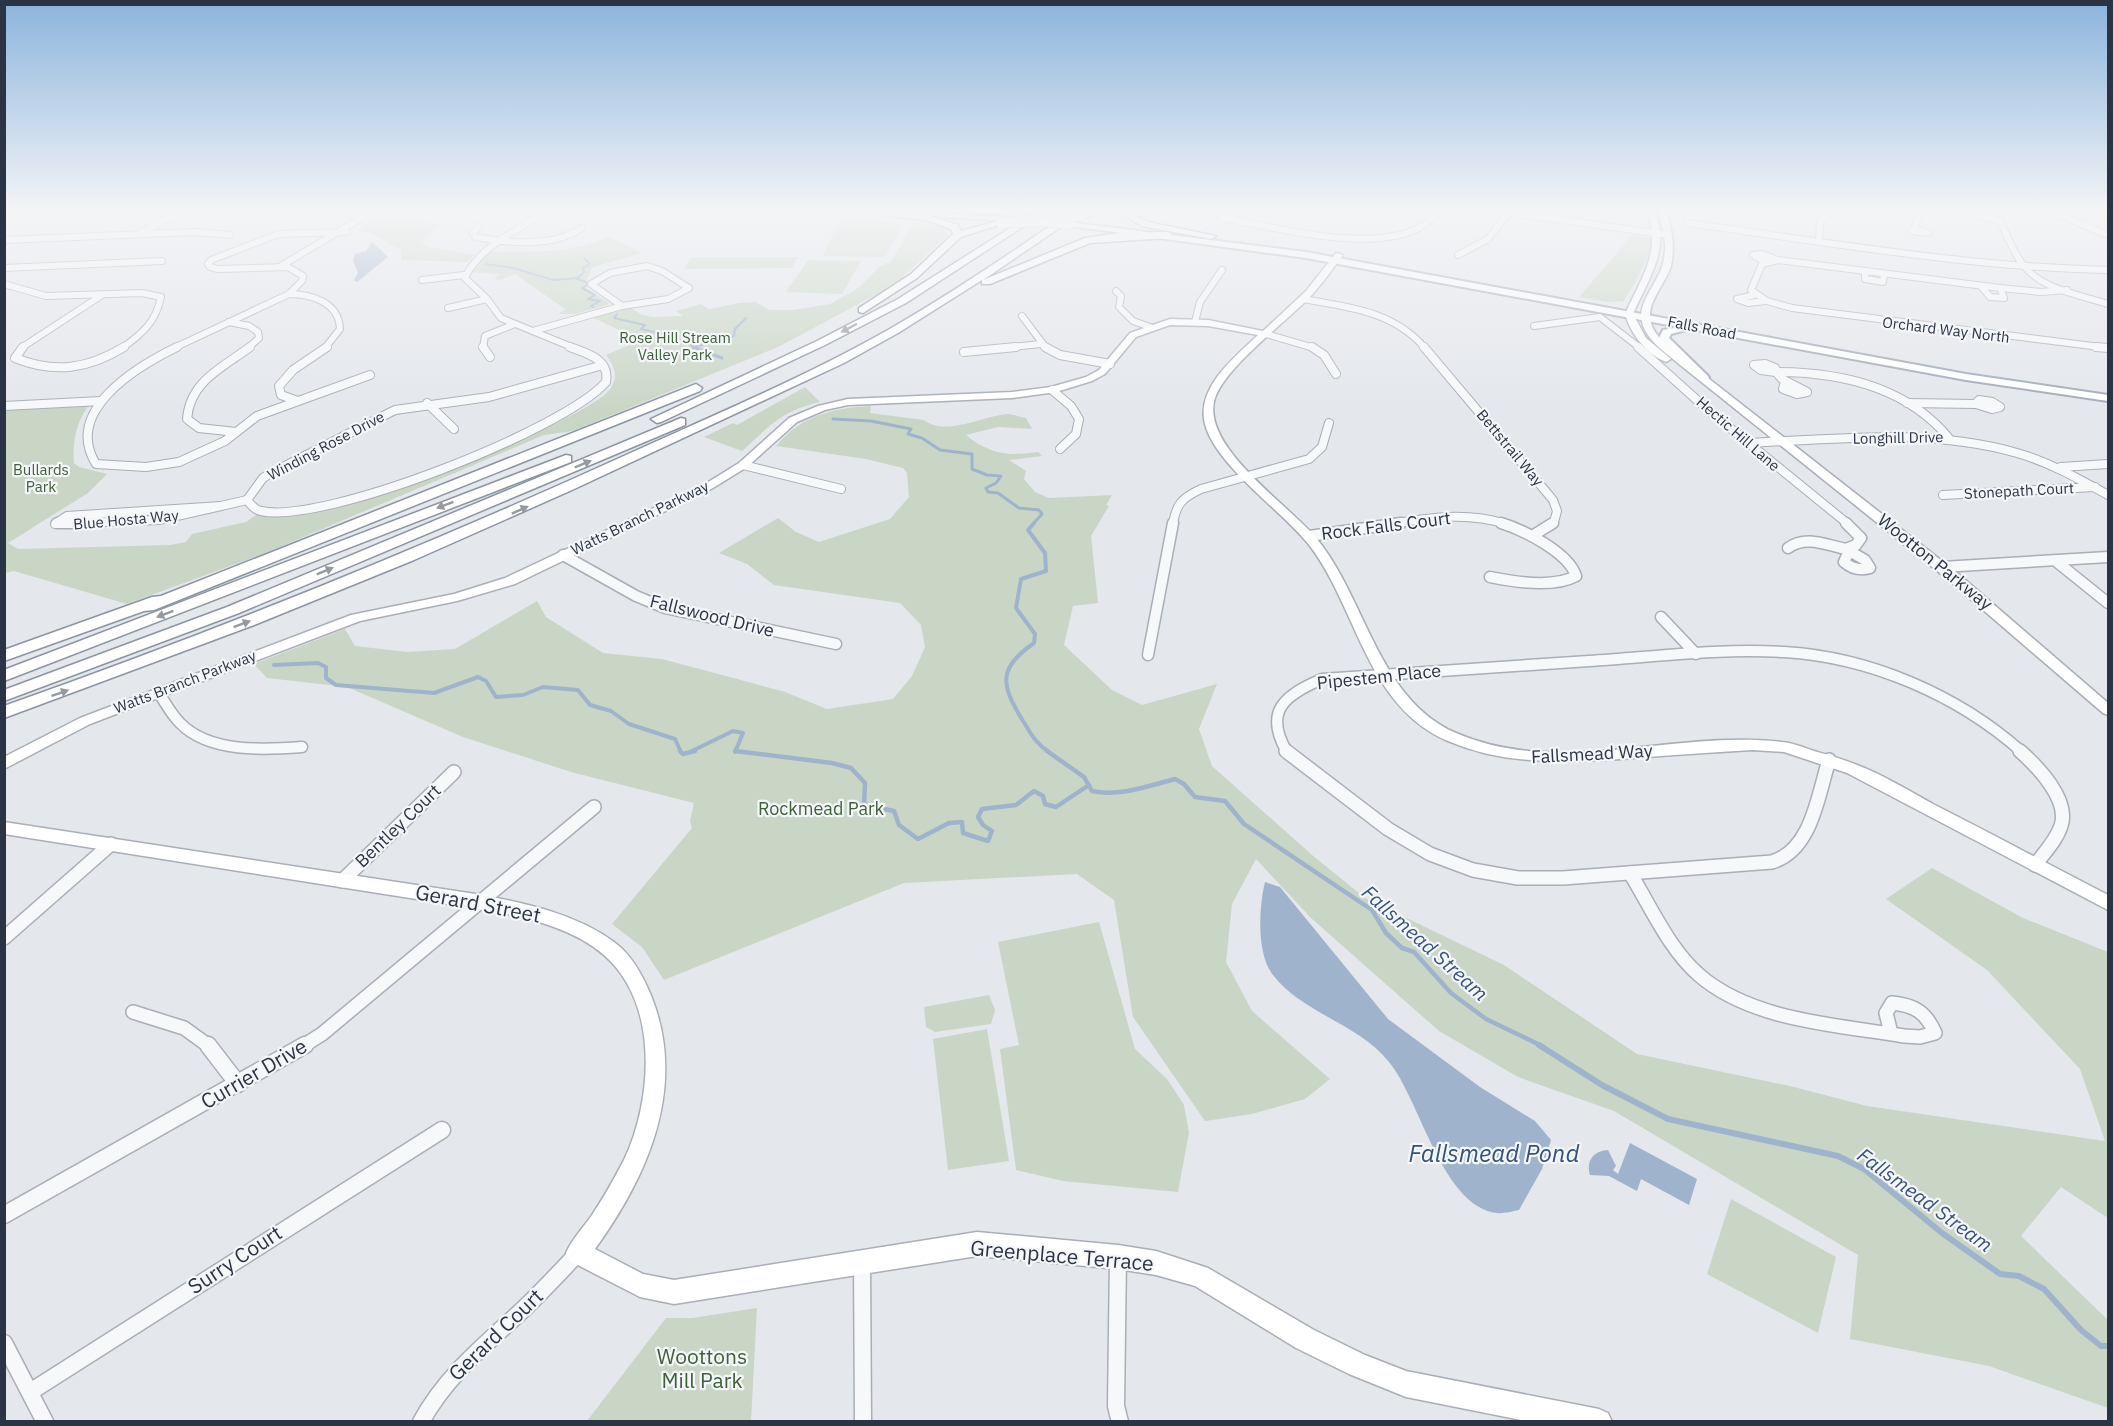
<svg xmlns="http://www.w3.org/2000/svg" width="2113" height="1426" font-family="'IBM Plex Sans',sans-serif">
	<rect width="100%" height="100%" fill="#e4e7ec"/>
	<!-- green -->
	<g fill="#c9d6c5">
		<path d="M397,214L405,217L404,221L443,224L427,235L422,243L428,247L475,255L466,262L401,260V250C384,242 375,231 356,231L381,216Z"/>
		<polygon points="847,221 886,221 903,226 884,257 823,256 837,226"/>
		<path d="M920,222L944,228L948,235L894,285L778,347L573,431L544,435L268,552L127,604L14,571L5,573V406L92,401C77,420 72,439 74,463L79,467L107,474L88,493L8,543L18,549L170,545L186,542L192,534L246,522L259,513L266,515C305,507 349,503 387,490C424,479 596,414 611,388C619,374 614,366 606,355L629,345L625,343L635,337L589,316L631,308L642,315L653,317L683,316L676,311L701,304L709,309L739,303L755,302L770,310H793L830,304L860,287L879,267L891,262L911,228Z"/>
		<path d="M1633,234L1652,238C1649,263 1636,280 1624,301L1608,302L1579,297Z"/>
		<polygon points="610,237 642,253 593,267 585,283 585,287 610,304 575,314 559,314 565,309 515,274 497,281 495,277 501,274 466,272 488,252 552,251 587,245"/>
		<polygon points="691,257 798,257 792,268 684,269"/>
		<polygon points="808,260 861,261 842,294 786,292"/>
		<path d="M805,387L820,402C781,411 771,425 742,451L704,437L733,423L737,425Z"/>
		<path d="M871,406L870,413L924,420C945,437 983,416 1007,414C1013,414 1020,417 1026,418L1032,429L998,427L966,435C991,455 1008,456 1038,452L1042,456L1009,460L1026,471L1024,479L1035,492L1049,498L1112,495L1106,505L1109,506L1091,536L1098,603L1073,606L1064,645L1112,690L1142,705L1217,684L1199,729L1212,766L1312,855L1365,898L1504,965L1637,1054L1790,1086L1867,1106L2105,1141L2080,1069L1987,970L1886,899L1932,868L2023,918L2108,952V1218L2061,1187L2021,1236L2108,1320V1408L1989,1366L1850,1339L1858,1255L1614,1111L1518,1077L1439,1031L1311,918L1256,859L1232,904L1226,962L1252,1011L1330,1079L1305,1099L1252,1114L1205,1121L1133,1017L1114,900L1077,874L904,883L664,980L642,947L612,924L692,828L690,821L694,803L571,772L463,737L347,687L267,678L254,664L345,629L355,646L407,652L455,649L537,601L546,617L603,653L662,659L785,692L827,709L893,699L912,676L925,647L921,625L900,603L774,585L747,564L719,553L778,518L796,532L819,542L890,519L909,497L907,473L903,468L866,459L776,446C801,416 832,408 871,406Z"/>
		<polygon points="1099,922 1135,1049 1167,1079 1184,1105 1189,1133 1178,1192 1063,1181 1016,1170 1000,1049 1019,1045 998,942"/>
		<polygon points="989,995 995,1010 991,1024 935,1032 926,1027 924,1007"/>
		<polygon points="987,1029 1009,1161 948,1170 933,1039"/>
		<polygon points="1731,1199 1836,1257 1818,1333 1707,1274"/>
		<polygon points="757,1308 751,1421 587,1421 666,1318 692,1318"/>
	</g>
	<!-- water -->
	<g fill="#9fb4cc">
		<polygon points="372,242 388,257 357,282 354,280 358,273 353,261 355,254 366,251"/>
		<path d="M1265,882L1280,887L1388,1019L1480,1087L1535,1121L1551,1140L1542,1169L1519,1210C1513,1211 1503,1214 1497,1213C1442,1207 1420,1099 1389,1062C1359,1024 1302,1013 1273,975C1256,954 1259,906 1265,882Z"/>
		<path d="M1630,1143L1697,1179L1689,1205L1641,1179L1637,1191L1609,1176L1590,1175C1586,1161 1593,1151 1608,1150L1616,1166L1613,1170L1618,1174Z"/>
	</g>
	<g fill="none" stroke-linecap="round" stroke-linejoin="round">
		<!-- stream-far4 -->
		<g stroke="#9fb4cc" stroke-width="2">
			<polyline points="584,258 590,264 583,268 584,272 577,279 586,282 587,285 582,288 595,295 588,299 600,301 591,306 593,307"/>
			<polyline points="486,264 513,268 553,280 578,278"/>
			<polyline points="617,314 614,318 645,325 641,329 663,334 660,338 670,341 687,340 694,348"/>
			<polyline points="694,347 734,336 735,329 746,318"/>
		</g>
		<!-- stream-far3 -->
		<g stroke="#9fb4cc" stroke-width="3">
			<polyline points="693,347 722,358"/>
			<polyline points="833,419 871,421 911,429 908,434 922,438 940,450 972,454 972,469 987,475 1001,476 996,483 986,488 988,492 998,493 1019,508 1039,510 1042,514 1033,524"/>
		</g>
		<!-- stream-far2 -->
		<g stroke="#9fb4cc" stroke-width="4">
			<path d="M1034,523L1028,530L1045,553L1046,571L1021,579L1016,608L1035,634L1034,643C997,669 1001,685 1023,721C1031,734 1036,744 1049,752"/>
			<polyline points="274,665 318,663 326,667 326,678 336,685 434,693 478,677 486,681 496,697 523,695 543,687 578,690 590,705 611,711 629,724 675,739 681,752"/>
			<polyline points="690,752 733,731 743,733 735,752"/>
		</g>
		<!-- stream-far1 -->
		<g stroke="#9fb4cc" stroke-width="4.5">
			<polyline points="680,751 683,754 695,751"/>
			<polyline points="735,751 832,763 851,768 865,783 864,805 894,811 899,825 918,839 949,823 962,822 963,833 988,841 992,831 983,825 978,817 982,809 1016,805 1034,791 1043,796 1045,804 1056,807 1089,785"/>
			<path d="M1047,751L1084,777L1092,791C1120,797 1148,786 1175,779L1184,784L1195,797L1225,801L1244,824L1372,910L1386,933L1402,948L1414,952L1451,993L1486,1019L1542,1046"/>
		</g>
		<!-- stream -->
		<polyline stroke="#9fb4cc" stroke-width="6" points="1539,1045 1602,1085 1668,1119 1838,1156 1864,1169 1942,1233 2000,1274 2019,1276 2044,1289 2081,1330 2101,1346 2108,1346"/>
		<defs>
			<g id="street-far4">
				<path d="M547,211C520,229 478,247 465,278L487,299L501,318L574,348"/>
				<polyline points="1497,211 1669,235"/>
				<path d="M1964,211L2000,221C2008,236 2013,253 2024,266C2043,290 2081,295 2108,304"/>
				<polyline points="2050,211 2108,235"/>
				<polyline points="1348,213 1354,211"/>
				<path d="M1220,217C1272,227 1375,255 1422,226C1428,222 1434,216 1440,211"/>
				<path d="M1687,223C1827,242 1967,267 2108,270"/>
				<path d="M478,227L473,233L475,237C509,243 552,248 582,228"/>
				<polygon points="1917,230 1928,233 1912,231"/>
				<polyline points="1917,230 1915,227 1920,211"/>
				<polyline points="142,232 182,211"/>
				<polyline points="4,240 194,232 230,235"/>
				<polyline points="1819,241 1820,222 1830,211"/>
				<polyline points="1458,255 1488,239 1510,211"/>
				<polyline points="1766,262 1753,255 1762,254 1775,259"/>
				<polyline points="281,266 373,211"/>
				<polygon points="647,266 662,271 689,288 668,299 622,306 591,284 610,273"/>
				<polyline points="4,268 162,261"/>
				<polyline points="1865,272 1865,279 1883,282 1884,274"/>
				<polyline points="422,280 464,275"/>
				<path d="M4,284L46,296L142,293L161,297C156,322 142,334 122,348"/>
				<polyline points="1981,286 1990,297 2004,298 2000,288"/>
				<polyline points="2067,290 2041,292 2000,288 1778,260 1762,264 1751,290 1767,301 1792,308 2108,348"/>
				<polyline points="1116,291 1121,296 1119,307 1133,321 1150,327"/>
				<path d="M289,294C311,294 339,302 340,329L325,348"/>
				<polyline points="1755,295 1737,299 1748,303 1765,301"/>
				<path d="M1303,299C1349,307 1393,311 1425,348"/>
				<polyline points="448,308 487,299"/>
				<polyline points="1022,316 1046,348"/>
				<polyline points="229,322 249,326 258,332 259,338 248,348"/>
				<polyline points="1195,322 1200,302 1222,270"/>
				<polyline points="1534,326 1600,317 1640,348"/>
				<polyline points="533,331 622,306"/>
				<polyline points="1266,334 1314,348"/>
				<polyline points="21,348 102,295"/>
				<polyline points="174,348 289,294 302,281 303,276 288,267 218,269 210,267 208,264 211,260 279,234 346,232"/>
				<polyline points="483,348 485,336 515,324"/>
				<polyline points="1001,348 1041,344"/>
			</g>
			<g id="street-far3">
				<path d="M23,347L15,358C55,374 88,369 124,347"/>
				<path d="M177,347C136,367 63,411 96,464L146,467L179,462L225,441L257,416L370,375"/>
				<polyline points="483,347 490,357"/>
				<path d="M570,347C588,354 610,359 606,382C564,430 323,525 261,511C255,510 251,505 247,500L263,478L271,473L395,410L489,397L603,365"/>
				<polyline points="1045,347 1060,355 1110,364"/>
				<polyline points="1312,347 1324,355 1336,374"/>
				<polyline points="1424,347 1553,500 1557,511 1554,522 1550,524"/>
				<polyline points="1638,347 1708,410 1848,524"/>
				<polyline points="2096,347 2108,348"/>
				<polyline points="964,352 1016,347"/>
				<polyline points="1773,371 1775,368 1765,364 1754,365 1761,370 1776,372"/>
				<path d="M1789,385H1784L1783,389L1797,394L1807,392L1782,379L1776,372C1839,372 1905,386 1948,437"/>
				<polyline points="1052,390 1071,406 1079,419 1076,434 1060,449"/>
				<polyline points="295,400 281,395 279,386 293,370 327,347"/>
				<polygon points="1979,400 1992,402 2000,407 1992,409 1976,404"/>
				<polyline points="427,403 454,429"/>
				<polyline points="1907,403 1976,404"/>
				<polyline points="4,406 101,401"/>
				<path d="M236,432L199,428L187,419C190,381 222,368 250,347"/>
				<path d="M1748,443C1837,439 1929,428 2017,453C2049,462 2079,479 2108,495"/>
				<polyline points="743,465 841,489"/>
				<polyline points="2061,467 2108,464"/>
				<polyline points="1943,495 2095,487"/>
				<polygon points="221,506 159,520 55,524 67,516"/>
				<polyline points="221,506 247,500"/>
				<path d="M1173,524C1176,504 1182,498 1201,489L1309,459L1322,447L1329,423"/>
				<path d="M1392,524C1430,517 1468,512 1506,524"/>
			</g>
			<g id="street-far2">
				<polyline points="57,523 85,523"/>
				<polyline points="1309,536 1401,523"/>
				<polyline points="1532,536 1553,523"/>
				<path d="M1788,548C1806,535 1826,545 1846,549"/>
				<path d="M1846,549L1865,560L1870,568C1860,571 1852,569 1844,562L1848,553Z"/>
				<polyline points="1846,549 1856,545 1861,538 1846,523"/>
				<polyline points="563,555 636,596 665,608 836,644"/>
				<polyline points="2057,562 2108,603"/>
				<polyline points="1942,567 2108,557"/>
				<path d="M1490,577C1514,582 1554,588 1576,576C1569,553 1524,530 1501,523"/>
				<polyline points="1661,617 1696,654"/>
				<polyline points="1148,655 1173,523"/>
				<path d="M158,692C165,702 171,714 180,723C209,753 264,750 302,747"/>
				<path d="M1287,752C1263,711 1285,695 1322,679C1411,673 1500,667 1589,661C1653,657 1719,648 1784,652C1870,657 1958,695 2022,752"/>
			</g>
			<g id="street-far1">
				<path d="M1286,751L1388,829L1430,854L1473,870L1518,878H1563L1772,862C1812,850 1818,795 1829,760"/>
				<path d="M2020,751C2038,767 2070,800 2061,826C2056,841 2044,853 2035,865"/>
				<path d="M1630,873C1651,907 1669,949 1699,975C1752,1021 1838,1025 1904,1036L1920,1037L1935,1033C1926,1012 1914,1005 1892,1003L1886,1013L1891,1033"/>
				<polyline points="342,881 454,772"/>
				<polyline points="4,938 111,844"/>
				<polyline points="133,1012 184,1028 209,1046"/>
				<polyline points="303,1046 322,1034 594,807"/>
			</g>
			<g id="street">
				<polyline points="208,1045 238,1084"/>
				<polyline points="4,1215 305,1045"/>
				<polyline points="1118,1257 1116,1406 1120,1422"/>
				<polyline points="862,1262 863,1422"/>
				<polyline points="4,1343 45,1422"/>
				<polyline points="30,1392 442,1130"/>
				<path d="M421,1422C445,1378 480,1349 516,1316C538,1296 558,1274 578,1253"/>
			</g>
			<g id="secondary">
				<path d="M1647,211H1655C1670,252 1649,277 1633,314L1646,338L1671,359L1666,362C1646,354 1631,334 1625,314C1641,278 1662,252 1647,211Z"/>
				<path d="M1658,211H1666C1672,228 1675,249 1671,266C1666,284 1645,303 1651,323C1655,338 1674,350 1685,360L1956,572L2108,703V715L2103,713L1946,578L1679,364C1666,353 1646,340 1642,322C1637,303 1657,284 1662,266C1668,249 1664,228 1658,211Z"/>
				<path d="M1336,253L1343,255C1331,271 1320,287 1306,301C1283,324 1220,372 1214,402C1204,449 1290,506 1317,539C1367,601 1378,699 1456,733C1560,778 1675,729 1782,742C1793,743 1803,747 1814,751C1828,755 1843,759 1857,765C1884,775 1909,791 1933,804C1992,834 2050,865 2108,895V910L1847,773L1784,752L1753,750C1714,752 1675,755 1635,758C1571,762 1509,767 1448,741C1367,707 1358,610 1310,546C1283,511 1210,462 1204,419C1199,385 1236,356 1258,335L1208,326L1170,325L1136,337L1105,374L1092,381L1056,392L1012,398L848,405L825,410L797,422L747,467L713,488L515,584L457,601L360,621L90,724L4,769V757L80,718L351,615L454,594L505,578L705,484L739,463L789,418L818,406L848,399L1012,392L1051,387L1086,377L1099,370L1130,333L1170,319L1208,320L1263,331L1306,291Z"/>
				<path d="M4,822L482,895C528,904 576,914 614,942C633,956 644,978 652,998C687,1088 648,1176 595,1249L643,1274L674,1280L977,1232L1118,1245L1156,1251L1208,1268L1314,1330L1365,1355L1406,1371L1599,1409L1608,1413L1612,1422H1531L1406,1397L1349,1374L1296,1348L1195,1286L1156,1275L1118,1269L977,1256L674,1304L640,1297L570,1261L566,1253C572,1239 583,1228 592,1215C604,1197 614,1179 624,1160C653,1099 659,1003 604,955C575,930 535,920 499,912L4,834Z"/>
			</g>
			<g id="primary">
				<polygon points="862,211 1007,217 1011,219 1007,221"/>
				<polygon points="1067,222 1306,252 1966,374 2108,395 2108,401 1966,380 1690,329 1671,334 1669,338 1708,376 1709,378 1704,381 1659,338 1663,330 1679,327 1306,258 1070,226"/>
			</g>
			<g id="highway">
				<polygon points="885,211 927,215 958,225 961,231 1001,220 1005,223 961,237 917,278 863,313 859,312 859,308 911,274 953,234 951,229 926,220 885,215"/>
				<polygon points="1037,211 1047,211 906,303 825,345 661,422 657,423 651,419 817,341 898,299"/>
				<path d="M1072,211H1082L1080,214L1108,211L1081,219L1077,216L983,280L1085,238L1119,233L1168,232L1173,235L1168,238L1090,243L990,284H982V280L898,333L844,363L572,490L414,560L254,625L4,718V706C216,631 422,548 626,455C714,415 803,378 888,330C951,294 1012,252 1072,211Z"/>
				<polygon points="1117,211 1128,211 1148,222 1216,236 1211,239 1142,226"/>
				<polygon points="696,384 702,388 700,391 154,610 144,611 4,661 4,650 152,597 161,596"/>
				<polygon points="681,418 685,419 685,425 239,613 4,701 4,690 227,607"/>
				<polygon points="566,455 571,456 571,462 4,681 4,670"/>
			</g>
		</defs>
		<!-- street-far4 casing -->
		<use href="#street-far4" stroke="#a9aeb7" stroke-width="8"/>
		<!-- street-far3 casing -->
		<use href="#street-far3" stroke="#a9aeb7" stroke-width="10"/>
		<!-- street-far2 casing -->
		<use href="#street-far2" stroke="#a9aeb7" stroke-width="13"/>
		<!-- street-far1 casing -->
		<use href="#street-far1" stroke="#a9aeb7" stroke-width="16"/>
		<!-- street casing -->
		<use href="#street" stroke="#a9aeb7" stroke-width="19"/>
		<!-- secondary casing -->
		<use href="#secondary" stroke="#a9aeb7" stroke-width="3"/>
		<!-- primary casing -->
		<use href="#primary" stroke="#a3abb8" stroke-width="4"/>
		<!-- highway casing -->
		<use href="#highway" stroke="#8b94a3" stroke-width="3"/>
		<!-- street-far4 -->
		<use href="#street-far4" stroke="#f7f8fa" stroke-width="6"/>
		<!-- street-far3 -->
		<use href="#street-far3" stroke="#f7f8fa" stroke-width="8"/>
		<!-- street-far2 -->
		<use href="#street-far2" stroke="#f7f8fa" stroke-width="10"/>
		<!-- street-far1 -->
		<use href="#street-far1" stroke="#f7f8fa" stroke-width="13"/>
		<!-- street -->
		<use href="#street" stroke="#f7f8fa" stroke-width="16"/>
		<!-- secondary -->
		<use href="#secondary" fill="#fff" fill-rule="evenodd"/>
		<!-- primary -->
		<use href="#primary" fill="#fff" fill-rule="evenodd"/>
		<!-- highway -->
		<use href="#highway" fill="#fff" fill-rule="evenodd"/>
		<defs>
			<polyline id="primary-bridge" points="1020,220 1070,224"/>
			<g id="highway-bridge">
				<polyline points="1051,218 1081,216"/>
				<polyline points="1001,223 1038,221"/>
			</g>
		</defs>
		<!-- primary-bridge casing -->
		<use href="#primary-bridge" stroke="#a3abb8" stroke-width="10" stroke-linecap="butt"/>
		<!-- highway-bridge casing -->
		<use href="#highway-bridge" stroke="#8b94a3" stroke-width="11" stroke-linecap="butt"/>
		<!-- primary-bridge -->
		<use href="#primary-bridge" stroke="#fff" stroke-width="9"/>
		<!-- highway-bridge -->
		<use href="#highway-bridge" stroke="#fff" stroke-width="10"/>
	</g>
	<!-- one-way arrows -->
	<defs><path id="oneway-solid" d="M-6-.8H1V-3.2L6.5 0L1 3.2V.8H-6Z" transform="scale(1.5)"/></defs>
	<g fill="#959aa2">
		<use href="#oneway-solid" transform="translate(849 328) rotate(152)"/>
		<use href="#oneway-solid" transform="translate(583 464) rotate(-23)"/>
		<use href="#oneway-solid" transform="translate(445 505) rotate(159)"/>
		<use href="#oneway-solid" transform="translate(520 510) rotate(-24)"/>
		<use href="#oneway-solid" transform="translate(325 571) rotate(-22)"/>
		<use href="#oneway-solid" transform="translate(165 614) rotate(159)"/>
		<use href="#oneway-solid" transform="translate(242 624) rotate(-21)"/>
		<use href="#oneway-solid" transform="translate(60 693) rotate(-19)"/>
	</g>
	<!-- sky -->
	<linearGradient id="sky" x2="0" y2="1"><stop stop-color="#8bb4dd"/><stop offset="0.51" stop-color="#f3f4f6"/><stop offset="1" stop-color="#f3f4f6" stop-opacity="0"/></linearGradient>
	<rect width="2113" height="411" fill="url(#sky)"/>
	<g text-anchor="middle" stroke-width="4.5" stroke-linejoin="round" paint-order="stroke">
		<!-- far-street labels -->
		<g font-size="15" fill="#2b3445" stroke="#f4f6f9">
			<text transform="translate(1702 328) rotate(11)" y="5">Falls Road</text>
			<text transform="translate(1946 330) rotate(7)" y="5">Orchard Way North</text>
			<text transform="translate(1738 434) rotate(41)" y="5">Hectic Hill Lane</text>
			<text transform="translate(1898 438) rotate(-1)" y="5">Longhill Drive</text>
			<text transform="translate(326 446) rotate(-28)" y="5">Winding Rose Drive</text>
			<text transform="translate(1510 448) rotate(50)" y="5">Bettstrail Way</text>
			<text transform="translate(2019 491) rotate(-3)" y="5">Stonepath Court</text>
			<text transform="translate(640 518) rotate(-26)" y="5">Watts Branch Parkway</text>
			<text transform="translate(126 520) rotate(-5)" y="5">Blue Hosta Way</text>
			<text transform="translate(185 682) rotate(-21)" y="5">Watts Branch Parkway</text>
		</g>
		<!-- far-park labels -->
		<g font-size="15" fill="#3f6138" stroke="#f4f6f9">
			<text x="675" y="343">Rose Hill Stream<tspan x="675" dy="17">Valley Park</tspan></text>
			<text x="41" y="475">Bullards<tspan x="41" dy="17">Park</tspan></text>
		</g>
		<!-- street labels -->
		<g font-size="18" fill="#2b3445" stroke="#f4f6f9">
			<text transform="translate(1386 526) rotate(-7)" y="6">Rock Falls Court</text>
			<text transform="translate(1935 562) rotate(39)" y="6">Wootton Parkway</text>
			<text transform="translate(712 616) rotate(14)" y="6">Fallswood Drive</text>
			<text transform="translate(1379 677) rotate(-6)" y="6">Pipestem Place</text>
			<text transform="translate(1592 754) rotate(-3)" y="6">Fallsmead Way</text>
			<text transform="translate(398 826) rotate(-44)" y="6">Bentley Court</text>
		</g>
		<!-- park labels -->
		<g font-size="18" fill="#3f6138" stroke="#f4f6f9">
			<text x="821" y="815">Rockmead Park</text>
		</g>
		<!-- water labels -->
		<g font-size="20" font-style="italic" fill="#34527a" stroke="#f4f6f9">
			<text transform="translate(1425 943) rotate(42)" y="7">Fallsmead Stream</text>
			<text transform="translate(1925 1200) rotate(36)" y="7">Fallsmead Stream</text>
		</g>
		<!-- near-street labels -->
		<g font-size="21" fill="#2b3445" stroke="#f4f6f9">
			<text transform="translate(478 904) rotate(11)" y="7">Gerard Street</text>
			<text transform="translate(254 1074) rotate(-30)" y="7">Currier Drive</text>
			<text transform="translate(1062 1256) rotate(5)" y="7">Greenplace Terrace</text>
			<text transform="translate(235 1260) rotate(-33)" y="7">Surry Court</text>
			<text transform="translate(496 1335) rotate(-44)" y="7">Gerard Court</text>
		</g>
		<!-- near-park labels -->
		<g font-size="21" fill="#3f6138" stroke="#f4f6f9">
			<text x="702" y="1364">Woottons<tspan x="702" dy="24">Mill Park</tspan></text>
		</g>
		<!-- near-water labels -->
		<g font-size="24" font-style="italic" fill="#34527a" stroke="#f4f6f9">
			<text x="1494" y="1162">Fallsmead Pond</text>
		</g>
	</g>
	<!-- border -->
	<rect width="2113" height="1426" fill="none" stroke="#2b3445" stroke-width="12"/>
</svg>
